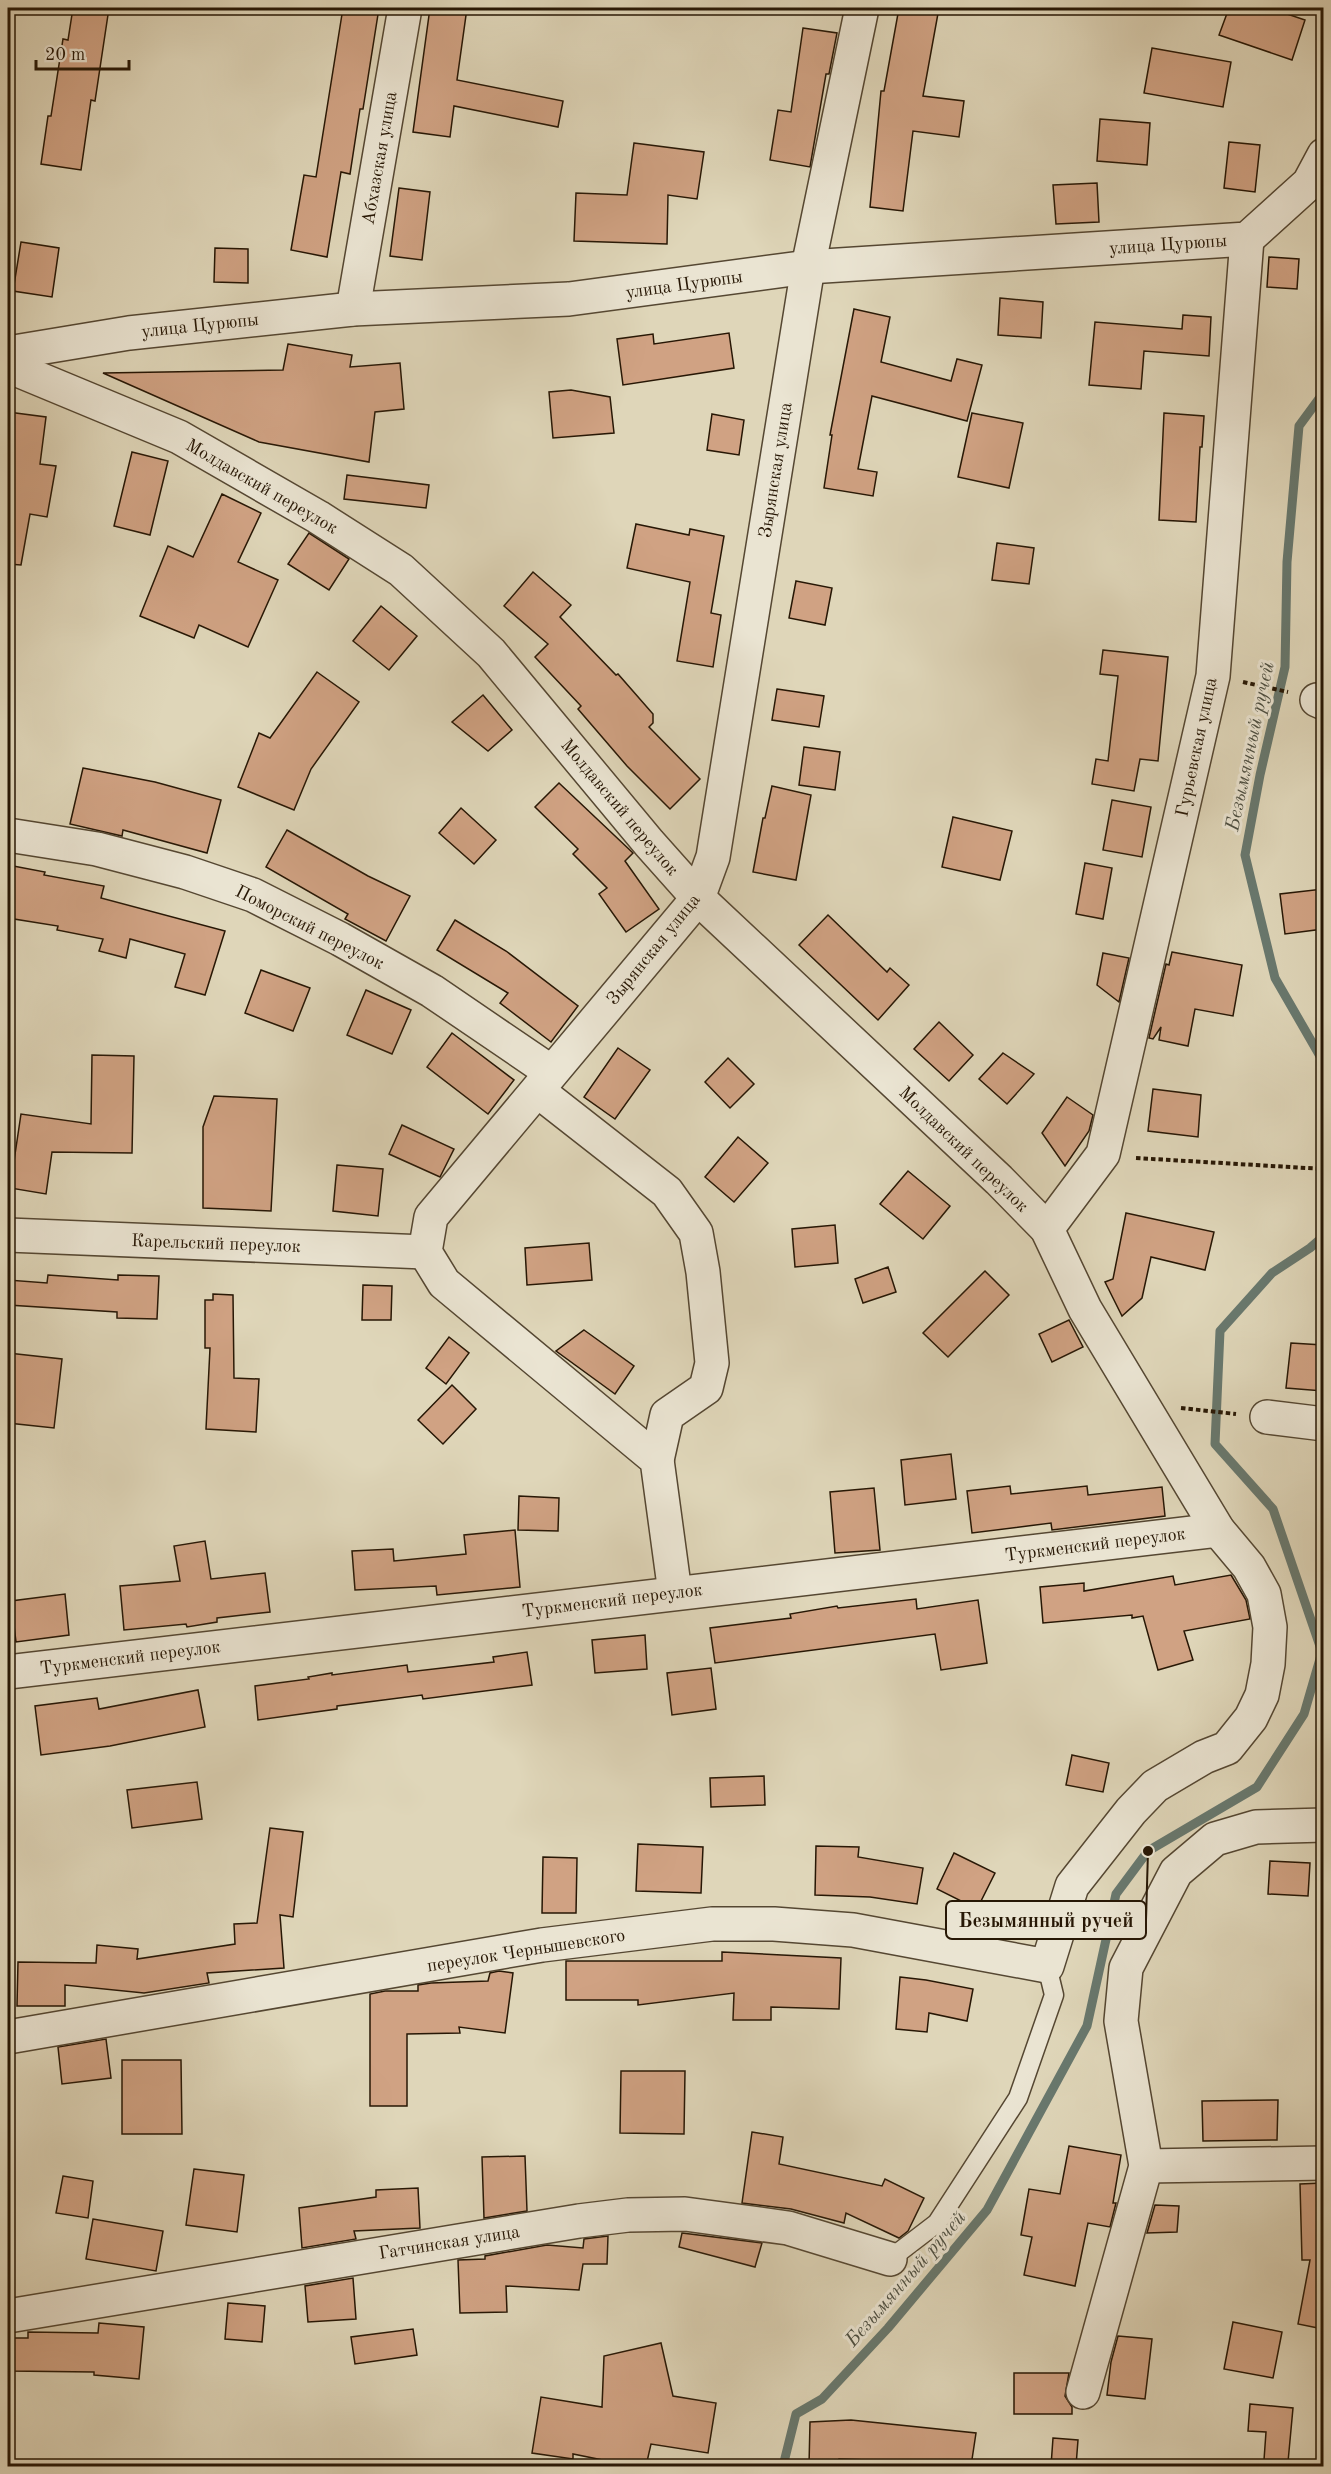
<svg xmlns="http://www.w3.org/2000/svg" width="1331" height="2474" font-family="'Old Standard TT',serif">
	<rect width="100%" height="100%" fill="#dfd6b9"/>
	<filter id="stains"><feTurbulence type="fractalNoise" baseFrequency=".00333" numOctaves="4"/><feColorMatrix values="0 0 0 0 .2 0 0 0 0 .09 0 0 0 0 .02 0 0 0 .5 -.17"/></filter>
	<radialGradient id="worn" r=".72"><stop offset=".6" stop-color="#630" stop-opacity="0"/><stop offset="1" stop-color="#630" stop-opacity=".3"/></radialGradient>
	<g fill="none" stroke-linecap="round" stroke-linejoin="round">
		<!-- stream -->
		<g stroke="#68786e" stroke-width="9">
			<polyline points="1324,392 1299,426 1287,562 1285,667 1260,775 1245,855 1275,978 1324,1063"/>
			<polyline points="783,2466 796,2414 822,2399 888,2328 987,2210 1087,2026 1116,1894 1148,1851 1257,1787 1304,1714 1322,1652 1273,1509 1215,1444 1220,1331 1272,1273 1310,1248 1324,1236"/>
		</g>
	</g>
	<!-- building -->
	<g fill="#d0a283" stroke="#271705" stroke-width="1.5">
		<polygon points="73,8 109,8 95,101 91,100 81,170 41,164 48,116 51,116 63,39 68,40"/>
		<polygon points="343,8 379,8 363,109 360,109 350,174 341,172 327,257 291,250 304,175 316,177"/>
		<polygon points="430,8 467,8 457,80 563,101 558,127 454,106 450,137 413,132"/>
		<polygon points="899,8 939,8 923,96 964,101 959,137 913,131 903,211 870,207 881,91 884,91"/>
		<polygon points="1229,8 1269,8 1305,20 1292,60 1219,35"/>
		<polygon points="803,28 837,33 829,74 826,74 810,167 770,160 778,110 791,112"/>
		<polygon points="1152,48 1231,62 1223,107 1144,93"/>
		<polygon points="1100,119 1150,123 1147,165 1097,161"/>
		<polygon points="1229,142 1260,145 1255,192 1224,188"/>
		<polygon points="634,143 704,152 697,199 668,195 667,244 574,241 576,193 627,195"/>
		<polygon points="1097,183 1099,222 1056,224 1053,185"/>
		<polygon points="399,188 430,192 422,260 390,256"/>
		<polygon points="21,242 59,248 52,297 13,291"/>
		<polygon points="215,248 248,249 248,283 214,282"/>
		<polygon points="1269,257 1299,259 1297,289 1267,287"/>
		<polygon points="1000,298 1043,302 1041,338 998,335"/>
		<polygon points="854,309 890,317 881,362 951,381 957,359 982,365 967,421 872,396 858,469 877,472 873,496 824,488 832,435 830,435"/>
		<polygon points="1183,315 1211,317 1209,356 1144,351 1141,389 1089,385 1095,322 1182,329"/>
		<polygon points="729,333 734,368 623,385 617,339 653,334 654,344"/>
		<polygon points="288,344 352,355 350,367 400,363 404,409 375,412 369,462 259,442 103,373 283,370"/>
		<polygon points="571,390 610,397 614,433 553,438 549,392"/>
		<polygon points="8,412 46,417 40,464 56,466 47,517 30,514 21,565 8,564"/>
		<polygon points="972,413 1023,423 1009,488 958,477"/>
		<polygon points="1164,413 1204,416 1202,447 1200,447 1196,522 1159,520"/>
		<polygon points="712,414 744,420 739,455 707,450"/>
		<polygon points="132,452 168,461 150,535 114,526"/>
		<polygon points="347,475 429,485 426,508 344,499"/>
		<polygon points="222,494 261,513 238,562 278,580 248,647 199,625 194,638 140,616 168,546 193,557"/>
		<polygon points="636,524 689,535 690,529 724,536 711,613 721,615 713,667 677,661 690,582 627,568"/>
		<polygon points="309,533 349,559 329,590 288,564"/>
		<polygon points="997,543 1034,548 1029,584 992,580"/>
		<polygon points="533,572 571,605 560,617 616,675 618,674 653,714 653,723 649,727 700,779 670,809 627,766 578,709 581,706 535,657 548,644 504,606"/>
		<polygon points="796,581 832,588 825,625 789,618"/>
		<polygon points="381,606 417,636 389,670 353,641"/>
		<polygon points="1103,650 1168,657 1158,761 1140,759 1134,791 1092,784 1096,759 1108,761 1118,676 1100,674"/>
		<polygon points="317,672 359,702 311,769 294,810 238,787 259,733 270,738"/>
		<polygon points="777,689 824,696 819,727 772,720"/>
		<polygon points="483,695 512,730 488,751 452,722"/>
		<polygon points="804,747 840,752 835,790 799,785"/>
		<polygon points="83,768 155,782 221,800 207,853 123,830 122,836 70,824"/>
		<polygon points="559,783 633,853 625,861 659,909 626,932 599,894 607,888 573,854 578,849 535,807"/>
		<polygon points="772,786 811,795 796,880 753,872 763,818 765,818"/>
		<polygon points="1112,800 1151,807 1142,857 1103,850"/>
		<polygon points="461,808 496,840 474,864 439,833"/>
		<polygon points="953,817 1012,831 1000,880 942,867"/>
		<polygon points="287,830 368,876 410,896 386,941 345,919 348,914 266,867"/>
		<polygon points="1085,863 1112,868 1103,919 1076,914"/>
		<polygon points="8,865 45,872 44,875 104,886 101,898 225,931 205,995 175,987 185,954 130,939 126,958 99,951 103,939 57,930 58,926 8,918"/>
		<polygon points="1323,889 1323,929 1285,934 1280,894"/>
		<polygon points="828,915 887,972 890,968 909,985 878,1020 799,945"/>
		<polygon points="455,920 506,951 578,1006 551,1042 500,1003 508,993 437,950"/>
		<polygon points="1172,952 1242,965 1233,1016 1195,1009 1188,1046 1159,1040 1161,1027 1153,1039 1149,1038 1166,964 1169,965"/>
		<polygon points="1103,953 1129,958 1119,1002 1097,985"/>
		<polygon points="261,970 310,988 293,1031 245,1013"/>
		<polygon points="366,990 411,1010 392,1054 347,1035"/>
		<polygon points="939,1022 973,1055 949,1081 914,1049"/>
		<polygon points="452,1033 514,1080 488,1114 427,1067"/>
		<polygon points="618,1048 650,1070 615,1119 584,1097"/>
		<polygon points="1003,1053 1034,1074 1007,1104 979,1079"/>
		<polygon points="92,1055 134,1056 132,1153 52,1152 46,1194 10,1188 21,1114 91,1124"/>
		<polygon points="728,1058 754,1084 730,1108 705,1082"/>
		<polygon points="1153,1089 1201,1095 1198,1137 1148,1131"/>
		<polygon points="214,1096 277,1099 271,1211 203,1208 203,1127"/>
		<polygon points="1067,1097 1093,1115 1089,1131 1065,1166 1042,1133"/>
		<polygon points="402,1125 454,1149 440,1177 389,1154"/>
		<polygon points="738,1137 768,1163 734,1202 705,1177"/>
		<polygon points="337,1165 383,1169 378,1216 333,1211"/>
		<polygon points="908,1171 950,1206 923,1239 880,1204"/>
		<polygon points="1126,1213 1214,1232 1205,1270 1151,1257 1142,1298 1122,1316 1105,1282 1113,1279"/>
		<polygon points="835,1225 838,1263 795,1267 792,1229"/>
		<polygon points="589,1243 592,1280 527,1285 525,1248"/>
		<polygon points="888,1267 896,1292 863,1303 855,1279"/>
		<polygon points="985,1271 1009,1295 948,1357 923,1333"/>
		<polygon points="48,1275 118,1280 118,1275 159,1276 157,1319 117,1318 117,1312 8,1305 8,1280 47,1283"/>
		<polygon points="363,1285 392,1286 391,1320 362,1320"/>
		<polygon points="213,1294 233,1295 234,1378 259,1379 256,1432 206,1429 210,1348 205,1348 205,1300 213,1300"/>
		<polygon points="1069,1320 1083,1347 1052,1362 1039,1334"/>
		<polygon points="584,1330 634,1366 615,1394 556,1351"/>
		<polygon points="449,1337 469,1353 446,1384 426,1368"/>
		<polygon points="1291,1343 1323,1345 1323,1391 1286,1388"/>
		<polygon points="8,1353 62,1359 54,1428 8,1423"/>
		<polygon points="452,1385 476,1409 443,1444 418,1420"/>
		<polygon points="951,1454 956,1499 905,1505 901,1460"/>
		<polygon points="1010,1486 1011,1494 1087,1486 1088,1495 1162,1487 1165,1516 1052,1530 1051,1523 972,1533 967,1491"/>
		<polygon points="874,1488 880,1550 835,1553 830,1492"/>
		<polygon points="519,1496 559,1498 558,1531 518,1530"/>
		<polygon points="515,1530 520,1587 437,1595 436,1586 355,1590 352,1551 393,1549 394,1561 466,1554 464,1535"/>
		<polygon points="205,1541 211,1579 265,1573 270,1612 217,1618 217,1622 187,1627 186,1624 124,1630 120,1586 180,1581 174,1546"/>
		<polygon points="1231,1575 1246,1600 1250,1619 1184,1631 1193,1660 1158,1670 1143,1616 1132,1618 1132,1615 1043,1623 1040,1587 1084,1583 1084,1591 1173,1576 1175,1585"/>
		<polygon points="65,1594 69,1635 16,1642 11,1601"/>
		<polygon points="916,1599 917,1609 978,1600 987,1663 941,1670 935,1634 715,1663 710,1628 791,1618 790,1614 837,1606 838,1608"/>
		<polygon points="645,1635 647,1669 595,1673 592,1640"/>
		<polygon points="527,1652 532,1685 423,1699 422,1695 337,1706 337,1709 258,1720 255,1686 309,1679 308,1677 332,1673 332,1675 407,1665 408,1672 494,1662 493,1657"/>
		<polygon points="711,1668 716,1709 672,1715 667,1673"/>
		<polygon points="198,1690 205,1727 110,1746 41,1755 35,1706 97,1698 99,1709"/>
		<polygon points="1072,1755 1109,1763 1103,1792 1066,1785"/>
		<polygon points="764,1776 765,1805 711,1807 710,1778"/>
		<polygon points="197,1782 202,1819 132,1828 127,1790"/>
		<polygon points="270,1828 303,1832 293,1917 280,1915 284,1968 207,1973 209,1983 144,1993 65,1985 65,2006 17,2006 18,1962 96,1963 97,1945 138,1949 137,1959 235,1944 234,1924 257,1923"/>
		<polygon points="638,1844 703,1847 701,1893 636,1891"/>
		<polygon points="816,1846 859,1847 858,1857 923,1868 917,1904 870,1897 815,1895"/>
		<polygon points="954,1853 995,1873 977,1909 937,1889"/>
		<polygon points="543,1857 577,1858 576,1913 542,1913"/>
		<polygon points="1270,1861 1310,1863 1308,1896 1268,1894"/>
		<polygon points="722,1952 841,1958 839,2009 771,2007 771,2020 733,2020 734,1993 638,2005 638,2000 566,2000 566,1961 722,1961"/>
		<polygon points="499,1971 513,1973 505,2033 459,2027 460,2033 407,2034 407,2106 370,2106 370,1994 385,1991 418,1991 418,1985 431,1983 488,1981 490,1973"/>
		<polygon points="900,1977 926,1980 973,1989 967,2021 929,2013 927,2032 896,2029"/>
		<polygon points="106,2039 111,2078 62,2084 58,2047"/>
		<polygon points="122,2060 181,2060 182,2134 122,2134"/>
		<polygon points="621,2071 685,2071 684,2134 620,2133"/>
		<polygon points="1278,2100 1277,2140 1203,2141 1202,2101"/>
		<polygon points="752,2132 783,2137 779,2164 882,2186 885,2179 924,2198 908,2231 899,2238 846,2213 844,2223 791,2209 742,2203"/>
		<polygon points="1069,2146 1121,2155 1113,2203 1116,2203 1110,2227 1088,2223 1075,2286 1024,2275 1032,2237 1021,2235 1029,2189 1060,2194"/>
		<polygon points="525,2156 527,2211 484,2218 482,2157"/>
		<polygon points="194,2169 244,2175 237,2232 186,2225"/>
		<polygon points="63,2176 93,2181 88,2218 56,2213"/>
		<polygon points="1323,2183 1323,2329 1298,2324 1310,2260 1302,2260 1300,2184"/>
		<polygon points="418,2188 420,2228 354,2231 356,2239 302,2248 299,2208 376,2197 376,2190"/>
		<polygon points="1155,2205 1179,2206 1177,2232 1147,2233"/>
		<polygon points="93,2219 163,2231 156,2271 86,2259"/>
		<polygon points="682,2233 762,2243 755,2267 679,2247"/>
		<polygon points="608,2236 607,2264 583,2264 579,2290 506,2286 507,2312 460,2313 458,2260 485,2259 485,2256 547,2245 583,2248 584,2239"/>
		<polygon points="353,2278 356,2319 308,2322 305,2286"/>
		<polygon points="228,2303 265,2306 262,2342 225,2339"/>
		<polygon points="1233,2322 1282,2332 1273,2378 1224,2369"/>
		<polygon points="99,2323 144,2327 139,2379 94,2375 94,2372 8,2371 8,2338 28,2338 28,2332 98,2333"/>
		<polygon points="413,2329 417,2355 355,2364 351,2337"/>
		<polygon points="1118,2336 1152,2339 1145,2399 1107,2395 1111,2362"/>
		<polygon points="661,2343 673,2396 716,2403 708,2453 651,2444 646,2466 632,2466 573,2454 573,2459 532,2453 541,2397 602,2407 604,2356"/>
		<polygon points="1014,2373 1069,2373 1065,2396 1072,2407 1072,2414 1014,2414"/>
		<polygon points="1250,2404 1293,2408 1288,2462 1264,2460 1266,2432 1248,2431"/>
		<polygon points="851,2420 976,2433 971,2466 901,2466 901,2461 839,2459 838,2466 809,2466 810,2422"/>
		<polygon points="1053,2438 1078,2440 1076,2466 1051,2466"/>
	</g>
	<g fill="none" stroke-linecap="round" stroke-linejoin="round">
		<defs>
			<polyline id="lane" points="890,2259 937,2223 1018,2098 1054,1995 1047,1966"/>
			<g id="street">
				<polyline points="353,309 405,8"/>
				<polyline points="8,353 129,333 353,309 569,299 808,267 1247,239 1309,183 1324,155"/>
				<polyline points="8,366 179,437 318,517 401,570 491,653 649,843 698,898 999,1180 1047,1229 1085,1309 1218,1530 1249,1567 1264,1594 1270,1627 1268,1664 1262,1695 1251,1718 1227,1748 1204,1757 1155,1786 1131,1811 1072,1886 1047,1966 853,1930 774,1924 712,1924 542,1945 8,2037"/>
				<polyline points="1317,700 1324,703"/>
				<polyline points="8,835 97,849 185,872 253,895 340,939 432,991 551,1072"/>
				<polyline points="538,1091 667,1192 696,1233 703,1272 712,1363 706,1388 667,1415 657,1460"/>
				<polyline points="1047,1229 1103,1154 1213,676 1247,239"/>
				<polyline points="8,1235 425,1252"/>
				<polyline points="1267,1417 1324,1424"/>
				<polyline points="675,1593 657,1460 444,1283 425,1252 431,1217 698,898 713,857 808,267 862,8"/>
				<polyline points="8,1672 1218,1530"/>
				<polyline points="1146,2166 1324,2163"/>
				<polyline points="8,2316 579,2221 628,2215 685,2214 788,2228 890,2259"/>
				<polyline points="1083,2392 1146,2166 1121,2021 1126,1968 1176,1872 1215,1839 1256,1827 1324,1825"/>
			</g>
		</defs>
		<!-- lane casing -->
		<use href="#lane" stroke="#554732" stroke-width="21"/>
		<!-- street casing -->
		<use href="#street" stroke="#554732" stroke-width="36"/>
		<!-- path -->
		<g stroke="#271705" stroke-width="4" stroke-dasharray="4.5 3" stroke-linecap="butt">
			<polyline points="1243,682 1288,692"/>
			<polyline points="1136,1158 1324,1169"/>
			<polyline points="1181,1408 1236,1414"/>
		</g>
		<!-- lane -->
		<use href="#lane" stroke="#eae4d2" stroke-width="18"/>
		<!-- street -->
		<use href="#street" stroke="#eae4d2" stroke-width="33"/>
	</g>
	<g text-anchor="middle" stroke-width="6" stroke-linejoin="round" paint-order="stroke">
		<!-- street labels -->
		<g font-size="18" fill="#271705" stroke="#eae4d2">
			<text transform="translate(379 158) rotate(-80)" y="6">Абхазская улица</text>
			<text transform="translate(1168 244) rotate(-4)" y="6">улица Цурюпы</text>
			<text transform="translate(684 284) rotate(-8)" y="6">улица Цурюпы</text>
			<text transform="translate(200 325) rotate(-6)" y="6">улица Цурюпы</text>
			<text transform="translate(775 470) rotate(-81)" y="6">Зырянская улица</text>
			<text transform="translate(262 486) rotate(30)" y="6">Молдавский переулок</text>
			<text transform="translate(1196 747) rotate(-78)" y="6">Гурьевская улица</text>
			<text transform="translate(620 807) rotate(50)" y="6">Молдавский переулок</text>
			<text transform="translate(310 927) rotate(27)" y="6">Поморский переулок</text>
			<text transform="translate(653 949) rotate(-51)" y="6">Зырянская улица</text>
			<text transform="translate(964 1149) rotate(44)" y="6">Молдавский переулок</text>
			<text transform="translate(216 1243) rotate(2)" y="6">Карельский переулок</text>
			<text transform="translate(1095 1544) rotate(-7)" y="6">Туркменский переулок</text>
			<text transform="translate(612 1600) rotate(-7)" y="6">Туркменский переулок</text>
			<text transform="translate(130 1657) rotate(-7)" y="6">Туркменский переулок</text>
			<text transform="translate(526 1950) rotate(-9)" y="6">переулок Чернышевского</text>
			<text transform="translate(449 2242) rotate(-9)" y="6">Гатчинская улица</text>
		</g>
		<!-- water labels -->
		<g font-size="20" font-style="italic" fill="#4d4f42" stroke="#eae4d2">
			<text transform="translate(1249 746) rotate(-78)" y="7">Безымянный ручей</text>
			<text transform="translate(905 2278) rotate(-49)" y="7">Безымянный ручей</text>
		</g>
	</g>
	<!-- callouts -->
	<path fill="none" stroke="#271705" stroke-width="2" d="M1148 1851L1146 1920"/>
	<circle fill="#271705" stroke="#eae4d2" stroke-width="2" cx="1148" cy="1851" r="6"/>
	<rect fill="#eae4d2" stroke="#271705" stroke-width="2" x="946" y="1901" width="200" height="38" rx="6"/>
	<g font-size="20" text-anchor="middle" font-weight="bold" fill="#271705">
		<text x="1046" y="1927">Безымянный ручей</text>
	</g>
	<!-- margin -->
	<rect width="1331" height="2474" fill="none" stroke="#dfd6b9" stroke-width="30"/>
	<rect x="9" y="9" width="1313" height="2456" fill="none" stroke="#271705" stroke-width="3"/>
	<rect x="15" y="15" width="1301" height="2444" fill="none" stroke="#271705" stroke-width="1.5"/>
	<!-- scale -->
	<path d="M36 60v9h93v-9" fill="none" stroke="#271705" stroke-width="3"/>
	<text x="45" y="60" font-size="18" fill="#271705" stroke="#eae4d2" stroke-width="4.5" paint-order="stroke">20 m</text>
	<rect width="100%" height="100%" filter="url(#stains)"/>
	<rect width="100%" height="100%" fill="url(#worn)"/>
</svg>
